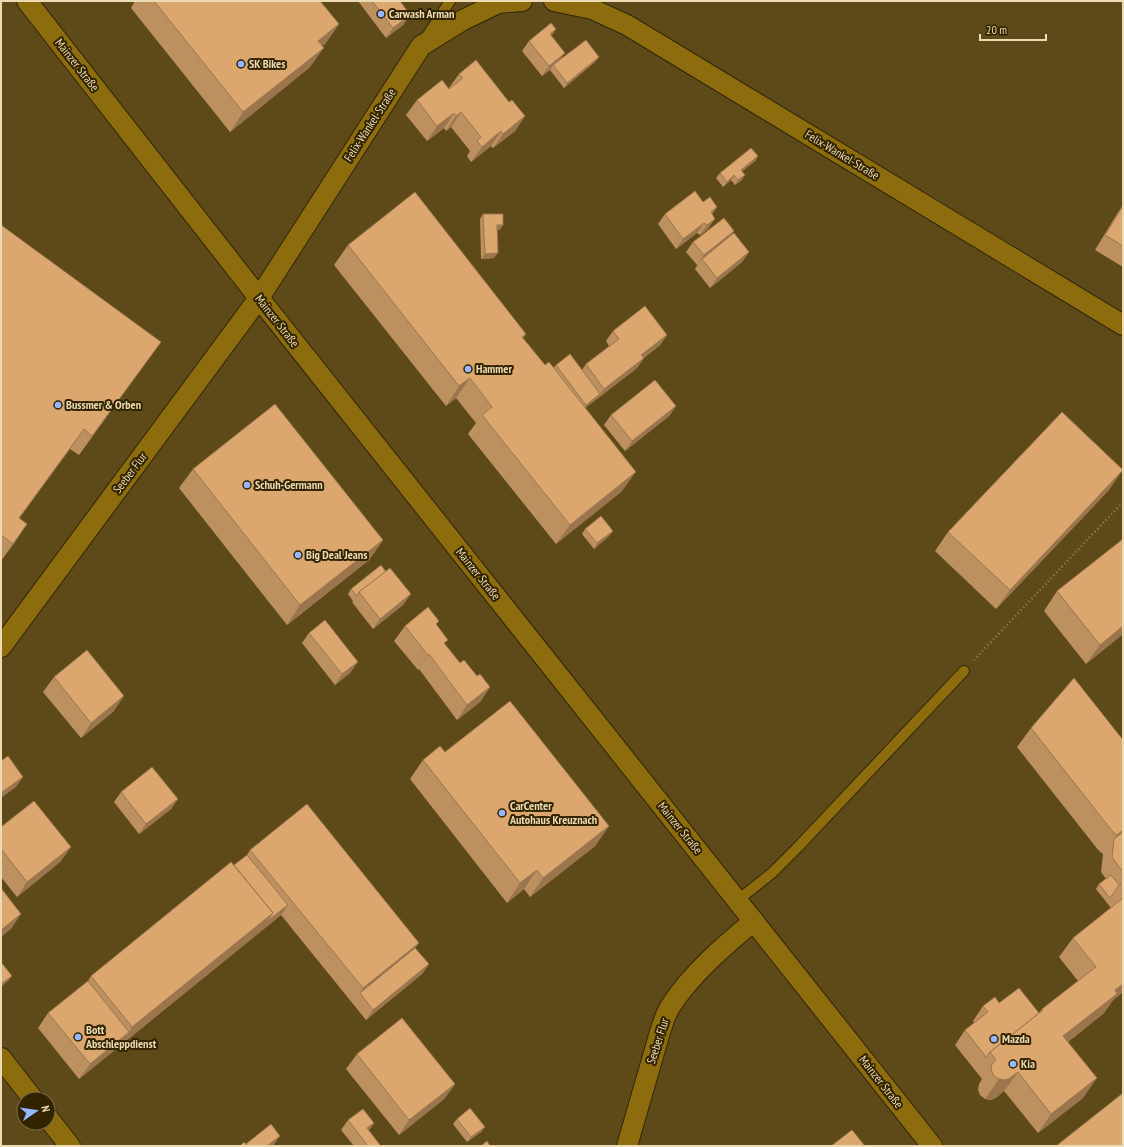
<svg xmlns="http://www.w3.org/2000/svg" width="1124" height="1147" font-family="'PT Sans Narrow',sans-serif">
	<rect width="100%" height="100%" fill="#4f3d10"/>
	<!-- built -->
	<path fill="#5d4a18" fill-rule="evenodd" d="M1,1H1123V1146H1ZM24,1099H48V1123H24Z"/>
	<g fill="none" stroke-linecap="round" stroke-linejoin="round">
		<defs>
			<g id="lane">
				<polyline points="426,38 450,1"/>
				<polyline points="738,900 772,873 798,847 964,671"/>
			</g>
			<g id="street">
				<polyline points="27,1 259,298 932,1146"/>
				<polyline points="554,1 592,9 627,25 1123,325"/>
				<polyline points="1,647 259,298 421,46 463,20 498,3 522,1"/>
				<polyline points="1,1058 33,1099"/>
				<polyline points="48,1118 70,1146"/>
				<path d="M627,1146L660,1032C663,1023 665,1015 670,1007C690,975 726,944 754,921"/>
			</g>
		</defs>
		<!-- lane casing -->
		<use href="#lane" stroke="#30250a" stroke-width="12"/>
		<!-- street casing -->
		<use href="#street" stroke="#30250a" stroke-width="22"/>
		<!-- path -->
		<polyline stroke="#97865b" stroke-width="2.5" stroke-dasharray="1 3" stroke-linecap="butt" points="974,660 1123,502"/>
		<!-- lane -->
		<use href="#lane" stroke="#8d6c0d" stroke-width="10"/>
		<!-- street -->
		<use href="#street" stroke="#8d6c0d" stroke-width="20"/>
	</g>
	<!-- wall -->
	<g fill="#bd905f">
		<polygon points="135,1 320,1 339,24 325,44 322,46 310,67 230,132 131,8"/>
		<polygon points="358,1 400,1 410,15 403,25 386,38"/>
		<polygon points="556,29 551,36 560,59 599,57 595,62 564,88 550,70 542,76 522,51 529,41"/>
		<polygon points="459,74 509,102 525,116 515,131 493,148 491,146 471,162 467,156 470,151 451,127 446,131 444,128 427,141 406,115 417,100 449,88"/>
		<polygon points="758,156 755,161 742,171 742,180 735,185 731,180 723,187 716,178 720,173"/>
		<polygon points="703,202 717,207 712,214 708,229 700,235 697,233 676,249 658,224 665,214"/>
		<polygon points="1123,205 1123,267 1095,250 1115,217"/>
		<polygon points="483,214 500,230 497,230 494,258 481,259 480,219"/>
		<polygon points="1,225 161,342 79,455 70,449 19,518 27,524 1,561"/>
		<polygon points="734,231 732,234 749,252 742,262 710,288 695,269 698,264 697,265 686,252 693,242"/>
		<polygon points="348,245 526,334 523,338 545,365 553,368 556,365 582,370 586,364 609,346 606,341 613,331 667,335 660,345 644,358 637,368 585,408 622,491 556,544 468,434 476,423 456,398 446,406 334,265"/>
		<polygon points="676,406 669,416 625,451 604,425 611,415"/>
		<polygon points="193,469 383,540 369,560 287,625 179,488"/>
		<polygon points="1109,490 996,609 935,551 948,532"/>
		<polygon points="585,529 613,531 609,536 594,549 582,534"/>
		<polygon points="1123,539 1123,634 1086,664 1044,611 1057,591"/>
		<polygon points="351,589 404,604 373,629 352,602 353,601 348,594"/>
		<polygon points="436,624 445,644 460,663 490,687 480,702 457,720 419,669 418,670 394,641 405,626"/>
		<polygon points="309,633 351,672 335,685 302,643"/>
		<polygon points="54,677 114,711 81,738 43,692"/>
		<polygon points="1031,728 1123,740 1123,992 1113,1000 1104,1013 1068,1042 1083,1098 1038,1133 1004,1091 997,1097 991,1100 985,1099 980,1095 978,1090 979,1084 982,1079 955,1045 965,1030 974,1023 973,1021 983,1006 999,1003 1039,1013 1042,1009 1078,981 1059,957 1073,938 1111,908 1096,889 1099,884 1106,879 1101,872 1103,854 1099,851 1017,747"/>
		<polygon points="445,752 609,826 595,846 530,897 524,889 507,903 410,779 423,760"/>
		<polygon points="121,792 178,799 171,809 139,834 114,802"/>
		<polygon points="1,827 71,847 60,862 17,897 1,877"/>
		<polygon points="250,850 419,943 415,948 429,964 422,974 366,1020 281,915 79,1079 38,1028 48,1013 88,981 91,976 234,865 247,855"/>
		<polygon points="357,1054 455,1084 444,1099 399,1135 346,1069"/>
		<polygon points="457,1119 485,1127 481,1132 467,1142 453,1124"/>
		<polygon points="348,1120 374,1123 369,1130 368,1146 354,1146 341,1130"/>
	</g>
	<!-- shaded-wall -->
	<g fill="#9a754e">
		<polygon points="410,15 403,25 386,38 393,28"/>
		<polygon points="339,24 325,44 304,60 318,41"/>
		<polygon points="556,29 549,39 550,34"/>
		<polygon points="324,48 310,67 230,132 243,112"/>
		<polygon points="565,53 558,63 553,65 550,70 542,76 549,66"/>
		<polygon points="599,57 595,62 564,88 567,83"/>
		<polygon points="461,112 451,127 446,131 456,116"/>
		<polygon points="454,113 444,128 427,141 437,126"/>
		<polygon points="525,116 515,131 493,148 503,134"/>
		<polygon points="501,131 491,146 471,162 482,147"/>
		<polygon points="758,156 755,161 738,175 741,170"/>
		<polygon points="734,175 731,180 723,187 727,182"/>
		<polygon points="745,175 742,180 735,185 738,180"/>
		<polygon points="717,207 710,217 711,212"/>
		<polygon points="715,219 708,229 700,235 707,225"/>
		<polygon points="704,223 697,233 676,249 683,239"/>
		<polygon points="497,225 503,225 500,230 493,230"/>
		<polygon points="734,231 727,241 702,259 697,265 704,255"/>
		<polygon points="749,252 742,262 710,288 717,278"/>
		<polygon points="498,253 494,258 481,259 485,254"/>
		<polygon points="667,335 660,345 634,365 641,355"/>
		<polygon points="161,342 147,361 79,455 92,436"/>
		<polygon points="644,358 637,368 583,410 586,405 600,394 604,389"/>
		<polygon points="470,378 456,398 446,406 459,386"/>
		<polygon points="676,406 669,416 625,451 632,441"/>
		<polygon points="84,429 70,449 5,538 19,518"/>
		<polygon points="1123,470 1109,490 996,609 1010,590"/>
		<polygon points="636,472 622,491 556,544 570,525"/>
		<polygon points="27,524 14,544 1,561 13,544"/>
		<polygon points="613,531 609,536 594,549 597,543"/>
		<polygon points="383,540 369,560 287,625 300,605"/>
		<polygon points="411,594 404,604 373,629 380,619"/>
		<polygon points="1123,626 1123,634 1086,664 1100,645"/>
		<polygon points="429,654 419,669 418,670 428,655"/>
		<polygon points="358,662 351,672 335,685 342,674"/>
		<polygon points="490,687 480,702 457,720 467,705"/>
		<polygon points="124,696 114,711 81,738 91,723"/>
		<polygon points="23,777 16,787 1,798 1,793"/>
		<polygon points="178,799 171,809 139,834 146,824"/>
		<polygon points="609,826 595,846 530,897 543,878"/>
		<polygon points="1123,830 1123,839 1114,839 1117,835"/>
		<polygon points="71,847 60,862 17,897 27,882"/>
		<polygon points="537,870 524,889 507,903 520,883"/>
		<polygon points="288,905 281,915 79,1079 90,1064 129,1032 132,1027 273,913"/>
		<polygon points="21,914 11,929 1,937 1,930"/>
		<polygon points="419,943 408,958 360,993 363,988"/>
		<polygon points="429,964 422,974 366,1020 373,1010"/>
		<polygon points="12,976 8,981 1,987 1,984"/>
		<polygon points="1123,984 1123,992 1113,1000 1104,1013 1050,1056 1063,1036 1115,990"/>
		<polygon points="1018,1072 1004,1091 997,1097 991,1100 985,1099 999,1079"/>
		<polygon points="1097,1078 1083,1098 1038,1133 1051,1114"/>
		<polygon points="455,1084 444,1099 399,1135 409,1120"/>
		<polygon points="374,1123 367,1133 367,1128"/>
		<polygon points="485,1127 481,1132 467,1142 471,1137"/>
		<polygon points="280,1136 273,1146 267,1146"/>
	</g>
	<!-- building -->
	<g fill="#dca76f" stroke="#9a754e">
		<polygon points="154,1 320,1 339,24 318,41 324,48 243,112"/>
		<polygon points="372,1 400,1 410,15 393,28"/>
		<polygon points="551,23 556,29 550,34 565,53 549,66 529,41"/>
		<polygon points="586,40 599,57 567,83 553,65"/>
		<polygon points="476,60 509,102 512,100 525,116 503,134 501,131 482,147 477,141 481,137 461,112 456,116 454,113 437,126 417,100 442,80 449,89 463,78 459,74"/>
		<polygon points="751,148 758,156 741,170 745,175 738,180 734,175 727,182 720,173"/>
		<polygon points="695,191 703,202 710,197 717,207 711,212 715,219 707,225 704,223 683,239 665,214"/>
		<polygon points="415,192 526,334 522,337 545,365 549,362 636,472 570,525 482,415 492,407 470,378 459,386 348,245"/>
		<polygon points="1123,206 1123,246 1105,235"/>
		<polygon points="483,214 503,214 503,225 497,225 498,253 485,254"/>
		<polygon points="724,218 734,231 704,255 693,242"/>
		<polygon points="1,225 161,342 92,436 84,429 19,518 27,524 13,544 1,535"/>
		<polygon points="734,233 749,252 717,278 702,259"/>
		<polygon points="645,306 667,335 641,355 644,358 604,389 586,364 619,339 613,331"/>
		<polygon points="570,354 600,394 586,405 556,365"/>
		<polygon points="655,380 676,406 632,441 611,415"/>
		<polygon points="275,404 383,540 300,605 193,469"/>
		<polygon points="1062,412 1123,470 1010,590 948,532"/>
		<polygon points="601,516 613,531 597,543 585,529"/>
		<polygon points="1123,539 1123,626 1100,645 1057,591"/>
		<polygon points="381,565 386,572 359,592 357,596 351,589"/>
		<polygon points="390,568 411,594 380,619 359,592"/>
		<polygon points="428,607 439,621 436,624 448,640 444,643 460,663 464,660 477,676 480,674 490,687 467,705 429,654 428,655 405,626"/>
		<polygon points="325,620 358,662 342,674 309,633"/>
		<polygon points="87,650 124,696 91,723 54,677"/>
		<polygon points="1074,678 1123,740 1123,830 1117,835 1113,832 1031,728"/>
		<polygon points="510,701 609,826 543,878 537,870 520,883 423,760 440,746 445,752"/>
		<polygon points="8,756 23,777 1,793 1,761"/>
		<polygon points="152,767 178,799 146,824 121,792"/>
		<polygon points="34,801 71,847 27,882 1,849 1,827"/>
		<polygon points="307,804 419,943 363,988 250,850"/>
		<polygon points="1123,832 1123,872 1112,857 1114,839"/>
		<polygon points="247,855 288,905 266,922 273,913 234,865"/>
		<polygon points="231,862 273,913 132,1027 91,976"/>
		<polygon points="1111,875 1119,885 1110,898 1099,884"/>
		<polygon points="1123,881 1123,887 1120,884"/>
		<polygon points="1,888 21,914 1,930"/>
		<polygon points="1123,898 1123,984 1115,990 1117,994 1063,1036 1097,1078 1051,1114 1018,1072 1010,1078 1005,1080 999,1079 994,1076 991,1070 992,1064 996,1060 990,1052 1043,1010 1042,1009 1096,967 1073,938"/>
		<polygon points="415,948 429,964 373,1010 360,993"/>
		<polygon points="1,962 12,976 1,984"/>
		<polygon points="88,981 129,1032 90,1064 48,1013"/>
		<polygon points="1019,988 1039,1013 990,1052 986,1057 965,1030 988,1012 983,1006 995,997 999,1003"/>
		<polygon points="402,1018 455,1084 409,1120 357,1054"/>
		<polygon points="1123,1093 1123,1146 1056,1146"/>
		<polygon points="470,1108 485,1127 471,1137 457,1119"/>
		<polygon points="363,1109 374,1123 367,1128 380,1145 379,1146 368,1146 348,1120"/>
		<polygon points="271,1124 280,1136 267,1146 247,1146 246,1144"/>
		<polygon points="852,1130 865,1146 831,1146"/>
		<polygon points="487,1141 490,1146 481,1146"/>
		<polygon points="244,1142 247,1146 240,1146"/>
	</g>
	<!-- markers -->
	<g fill="#98b6fd" stroke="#322401" stroke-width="1.5">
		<circle cx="381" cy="14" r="4"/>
		<circle cx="241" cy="64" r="4"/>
		<circle cx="468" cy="369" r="4"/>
		<circle cx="58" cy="405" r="4"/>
		<circle cx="247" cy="485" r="4"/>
		<circle cx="298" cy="555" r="4"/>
		<circle cx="502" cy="813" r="4"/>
		<circle cx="78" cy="1037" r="4"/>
		<circle cx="994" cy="1039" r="4"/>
		<circle cx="1013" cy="1064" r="4"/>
	</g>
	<g text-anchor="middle" stroke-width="4" stroke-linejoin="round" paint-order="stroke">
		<!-- poi labels -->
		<g font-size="12" font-weight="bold" fill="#ecdbb4" stroke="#322401" text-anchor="start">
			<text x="389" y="18">Carwash Arman</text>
			<text x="249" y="68">SK Bikes</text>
			<text x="476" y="373">Hammer</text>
			<text x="66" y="409">Bussmer &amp; Orben</text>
			<text x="255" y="489">Schuh-Germann</text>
			<text x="306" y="559">Big Deal Jeans</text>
			<text x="510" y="810">CarCenter<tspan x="510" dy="14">Autohaus Kreuznach</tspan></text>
			<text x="86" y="1034">Bott<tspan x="86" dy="14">Abschleppdienst</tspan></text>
			<text x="1002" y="1043">Mazda</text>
			<text x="1021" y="1068">Kia</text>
		</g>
		<!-- street labels -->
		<g font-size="12" fill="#ecdbb4" stroke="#322401">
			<text transform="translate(77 65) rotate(52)" y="4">Mainzer Straße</text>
			<text transform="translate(370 125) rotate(-57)" y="4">Felix-Wankel-Straße</text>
			<text transform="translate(842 155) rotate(31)" y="4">Felix-Wankel-Straße</text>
			<text transform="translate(277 321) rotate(52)" y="4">Mainzer Straße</text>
			<text transform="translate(130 473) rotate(-53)" y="4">Seeber Flur</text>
			<text transform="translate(478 574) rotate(51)" y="4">Mainzer Straße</text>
			<text transform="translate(680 828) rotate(51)" y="4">Mainzer Straße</text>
			<text transform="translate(658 1041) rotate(-72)" y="4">Seeber Flur</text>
			<text transform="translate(881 1082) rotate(52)" y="4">Mainzer Straße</text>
		</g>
	</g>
	<!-- border -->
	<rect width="1124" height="1147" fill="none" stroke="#ecdbb4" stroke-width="4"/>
	<!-- north arrow -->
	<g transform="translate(36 1111) rotate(77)"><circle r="19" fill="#322401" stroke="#7c6d49"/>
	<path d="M0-3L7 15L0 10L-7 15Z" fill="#98b6fd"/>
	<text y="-6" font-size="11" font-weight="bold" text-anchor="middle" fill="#ecdbb4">N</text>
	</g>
	<!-- scale -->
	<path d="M980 34v6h66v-6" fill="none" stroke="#ecdbb4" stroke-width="2"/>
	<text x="986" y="34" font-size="12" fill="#ecdbb4" stroke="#322401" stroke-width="3" paint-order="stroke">20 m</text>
</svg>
